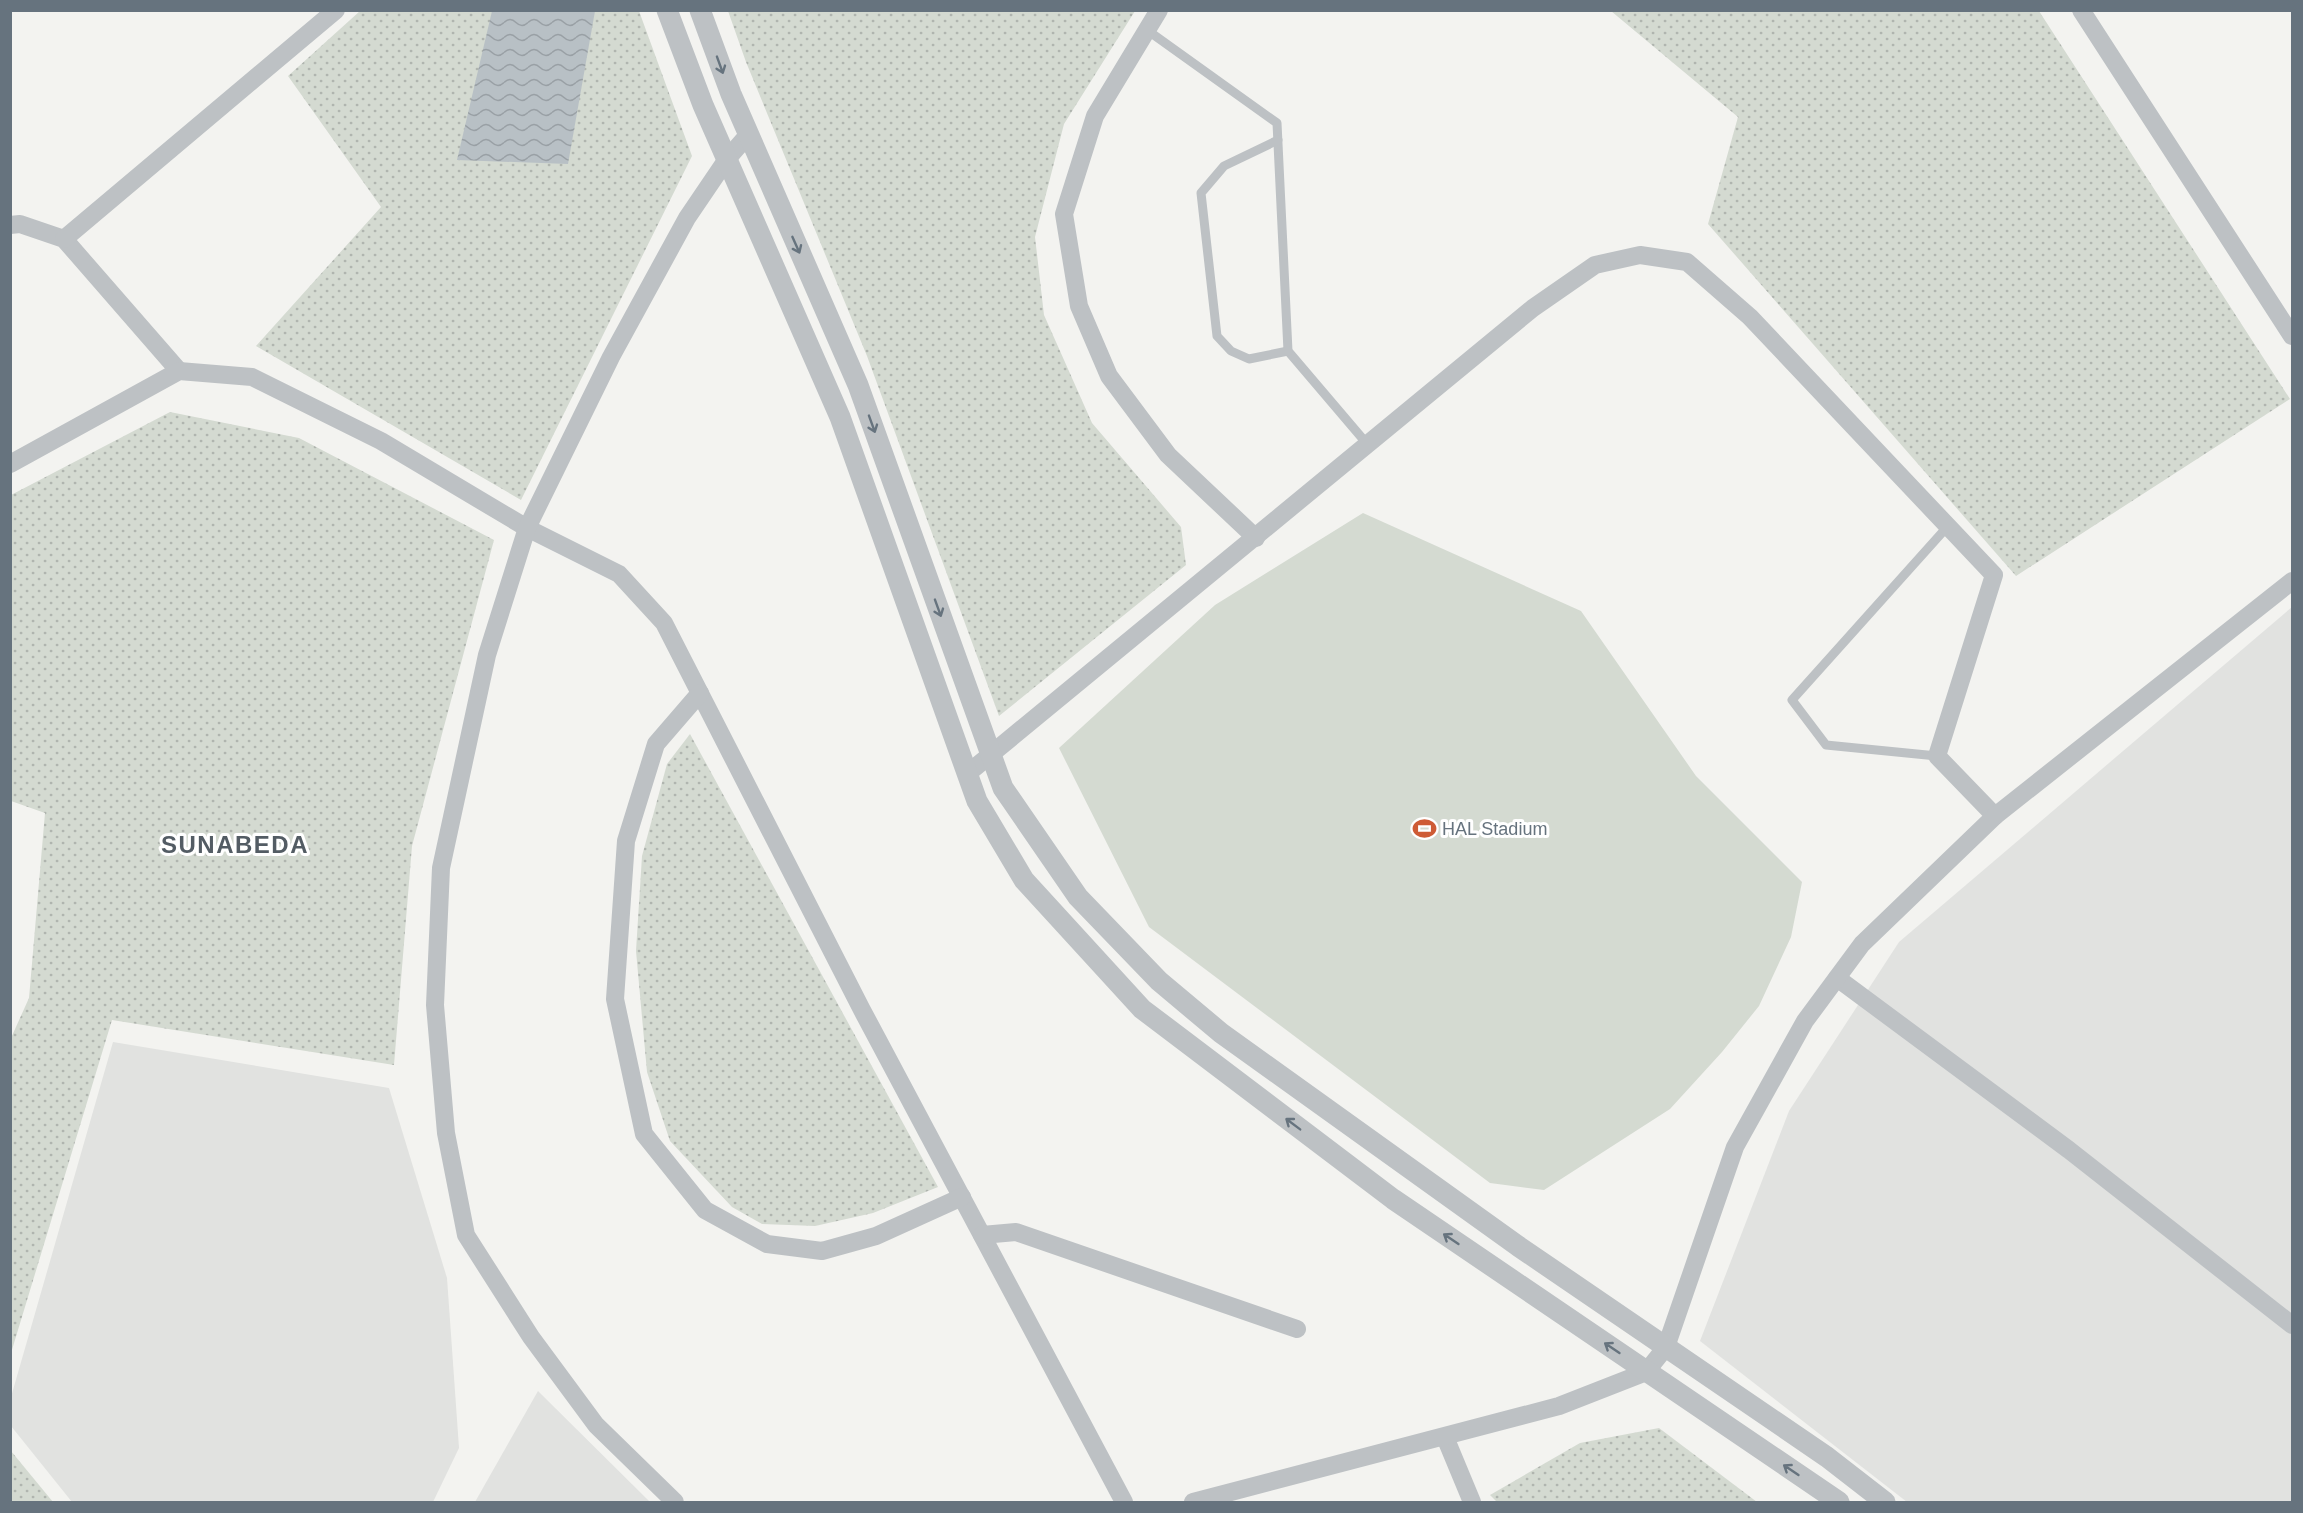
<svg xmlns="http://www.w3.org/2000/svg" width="2303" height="1513" font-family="Helvetica,sans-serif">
	<defs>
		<pattern id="park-dots" width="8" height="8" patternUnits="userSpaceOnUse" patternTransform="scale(1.5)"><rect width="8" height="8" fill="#d4dad1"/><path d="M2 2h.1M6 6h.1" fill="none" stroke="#b0b5af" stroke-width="1.8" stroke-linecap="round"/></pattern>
		<pattern id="water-waves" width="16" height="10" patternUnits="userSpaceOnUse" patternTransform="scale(1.5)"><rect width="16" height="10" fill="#b8c0c5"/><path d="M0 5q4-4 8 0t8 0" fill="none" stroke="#99a0a5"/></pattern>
	</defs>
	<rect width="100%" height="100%" fill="#f3f3f0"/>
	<!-- built -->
	<g fill="#e1e2e0">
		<polygon points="2292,607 2292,1502 1907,1502 1700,1341 1789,1111 1899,942"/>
		<polygon points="113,1042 389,1088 447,1278 459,1448 433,1502 72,1502 11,1426 11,1397"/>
		<polygon points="538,1391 650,1502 475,1502"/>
	</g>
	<!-- green -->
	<polygon fill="#d4dad1" points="1363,513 1581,611 1696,776 1802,882 1791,937 1759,1006 1722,1052 1670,1109 1544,1190 1490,1183 1149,927 1059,748 1215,605"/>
	<!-- park -->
	<g fill="url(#park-dots)">
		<polygon points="360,11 639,11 692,156 521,500 256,346 381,207 288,76"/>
		<polygon points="728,11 1135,11 1064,124 1035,237 1044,315 1092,423 1181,527 1186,565 999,716 867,356 746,62"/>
		<polygon points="1611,11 2039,11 2290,399 2016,576 1708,224 1738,117"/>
		<polygon points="170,412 299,438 494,540 412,846 394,1065 112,1020 11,1353 11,1038 29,998 45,813 11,801 11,495"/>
		<polygon points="690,734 938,1187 873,1213 815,1226 762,1224 732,1207 670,1141 647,1072 636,951 642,856 667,764"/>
		<polygon points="1659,1428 1757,1502 1497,1502 1490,1495 1580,1443"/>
		<polygon points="11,1451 53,1502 11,1502"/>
	</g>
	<!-- water -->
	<polygon fill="url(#water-waves)" points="492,11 595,11 568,164 457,160"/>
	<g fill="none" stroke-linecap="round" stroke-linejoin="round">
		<!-- service -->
		<g stroke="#bdc1c4" stroke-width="9">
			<polyline points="1147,30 1277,123 1288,351 1368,445"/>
			<polyline points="1278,140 1224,166 1201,193 1217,336 1231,351 1249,359 1288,351"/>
			<polyline points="1937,756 1826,745 1792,700 1948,526"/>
		</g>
		<!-- minor -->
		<g stroke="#bdc1c4" stroke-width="18">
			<polyline points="1159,10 1095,116 1064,214 1079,306 1109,376 1168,455 1256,538"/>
			<polyline points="2081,10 2292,336"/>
			<polyline points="10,225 20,224 64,239 179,371"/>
			<polyline points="64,239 336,10"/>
			<polyline points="10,464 179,371 252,377 381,441 527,528 619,574 664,623 862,1010 1124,1502"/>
			<polyline points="700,693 656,744 626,841 615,999 644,1134 705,1210 767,1244 822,1251 876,1236 962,1197"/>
			<polyline points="967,774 1533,308 1595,265 1640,255 1687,262 1750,317 1994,575 1937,756 1995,816"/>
			<polyline points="1837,978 2069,1150 2292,1325"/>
			<polyline points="982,1235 1016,1232 1297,1329"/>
			<polyline points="1445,1437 1472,1502"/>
			<polyline points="675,1502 596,1425 531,1337 466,1235 446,1133 435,1005 441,868 487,655 527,528 611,357 687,218 727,159 748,135"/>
			<polyline points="1193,1502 1559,1406 1646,1372 1666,1347 1735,1147 1805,1021 1862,944 1995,816 2292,581"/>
		</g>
		<!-- tertiary -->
		<g stroke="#bdc1c4" stroke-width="21">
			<polyline points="667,10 703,105 840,417 977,801 1024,880 1142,1009 1393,1199 1839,1502"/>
			<polyline points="700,10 731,94 858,385 1003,788 1078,897 1159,981 1221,1033 1518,1246 1827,1457 1885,1502"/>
		</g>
	</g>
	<!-- one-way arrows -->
	<defs><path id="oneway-shaft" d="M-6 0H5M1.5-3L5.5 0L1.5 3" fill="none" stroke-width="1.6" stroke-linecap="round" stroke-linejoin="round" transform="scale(1.5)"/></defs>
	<g stroke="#66737e">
		<use href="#oneway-shaft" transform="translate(720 65) rotate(70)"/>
		<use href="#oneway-shaft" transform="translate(796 245) rotate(66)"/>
		<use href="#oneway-shaft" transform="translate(872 424) rotate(70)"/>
		<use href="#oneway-shaft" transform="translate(938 608) rotate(70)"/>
		<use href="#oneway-shaft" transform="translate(1293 1124) rotate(-143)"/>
		<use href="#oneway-shaft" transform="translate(1451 1239) rotate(-146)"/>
		<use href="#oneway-shaft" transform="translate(1612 1348) rotate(-146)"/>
		<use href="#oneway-shaft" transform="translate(1791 1470) rotate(-146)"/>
	</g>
	<!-- icons -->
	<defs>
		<symbol id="stadium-bare" viewBox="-9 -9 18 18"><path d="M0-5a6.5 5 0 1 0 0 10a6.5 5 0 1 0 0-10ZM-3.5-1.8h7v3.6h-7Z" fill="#ce5b35" stroke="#fff" stroke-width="2.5" paint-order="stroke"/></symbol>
	</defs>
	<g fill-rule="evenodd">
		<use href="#stadium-bare" x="1408" y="812" width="33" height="33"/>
	</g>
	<g text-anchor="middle" stroke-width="6" stroke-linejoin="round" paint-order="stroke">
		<!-- poi labels -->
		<g font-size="18" fill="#66737e" stroke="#fff" text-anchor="start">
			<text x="1442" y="835">HAL Stadium</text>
		</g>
		<!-- district labels -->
		<g font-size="24" font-weight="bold" letter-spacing="1.5" fill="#535c64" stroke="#fff">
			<text x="235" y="853">SUNABEDA</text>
		</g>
	</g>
	<!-- border -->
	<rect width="2303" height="1513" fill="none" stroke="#66737e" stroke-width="24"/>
</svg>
